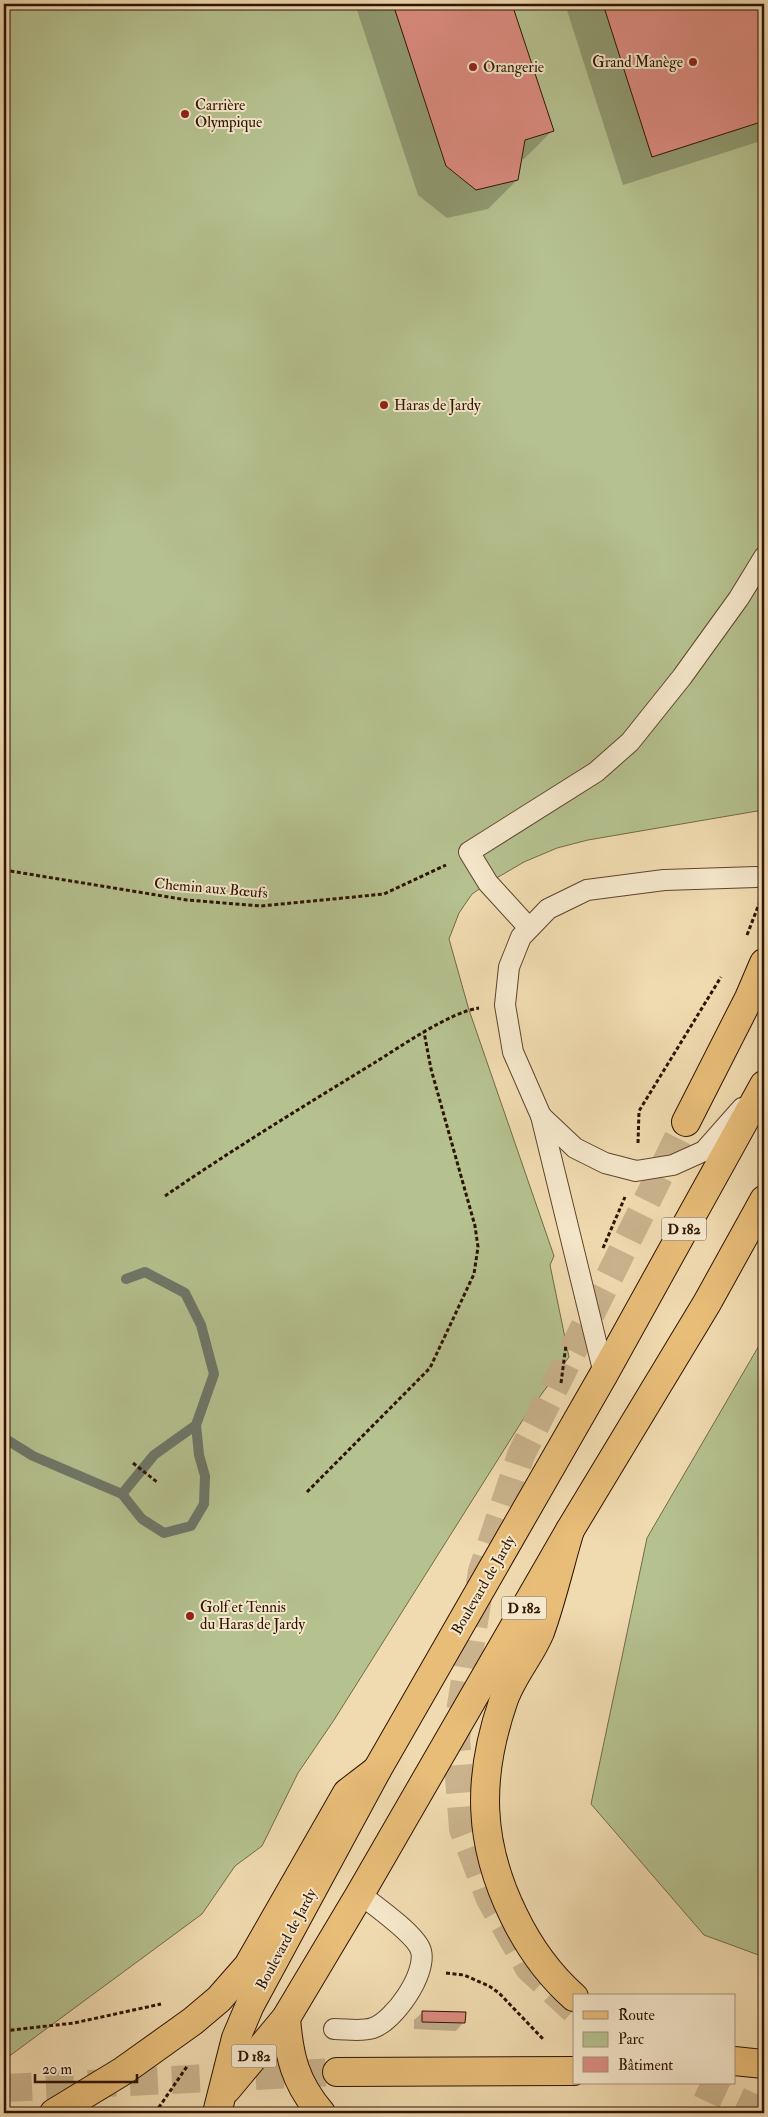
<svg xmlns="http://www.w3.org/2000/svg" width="768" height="2117" font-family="'IM FELL Double Pica',serif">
	<rect width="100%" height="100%" fill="#f0daaf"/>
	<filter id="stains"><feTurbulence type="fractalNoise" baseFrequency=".004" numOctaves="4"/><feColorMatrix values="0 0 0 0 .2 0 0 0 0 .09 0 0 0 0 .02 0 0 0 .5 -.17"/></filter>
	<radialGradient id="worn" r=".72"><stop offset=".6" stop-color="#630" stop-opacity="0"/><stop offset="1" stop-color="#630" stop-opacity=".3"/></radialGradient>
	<!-- green -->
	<g fill="#b5c18f" stroke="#716a48">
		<polygon points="4,4 764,4 763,810 588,840 557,848 524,862 488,883 472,894 459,913 449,939 469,1010 554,1256 550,1265 569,1357 524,1418 334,1720 298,1773 262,1846 235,1866 202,1914 4,2060"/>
		<polygon points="764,1337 764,1957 704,1935 591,1804 647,1538"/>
	</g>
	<!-- shadow -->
	<g fill="#0003">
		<polygon points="355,4 510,4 553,130 524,159 520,160 517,180 488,209 447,218 418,195"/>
		<polygon points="565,4 764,4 764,140 623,185"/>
		<polygon points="423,2012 464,2022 456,2031 414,2029 414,2020"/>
	</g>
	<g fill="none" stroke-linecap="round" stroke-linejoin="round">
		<!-- stream -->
		<g stroke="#6e7769" stroke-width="10">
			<polyline points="4,1438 33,1456 122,1494 142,1519 164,1533 191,1526 204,1504 205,1476 199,1455 196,1425 214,1374 201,1325 185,1293 145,1272 126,1279"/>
			<polyline points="122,1494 154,1455 196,1425"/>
		</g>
	</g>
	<!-- building -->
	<g fill="#dc8c80" stroke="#2d1300">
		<polygon points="393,4 512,4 554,131 525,140 518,180 476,190 446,166"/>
		<polygon points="603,4 764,4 764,121 652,157"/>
		<polygon points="422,2011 466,2012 465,2023 422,2022"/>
	</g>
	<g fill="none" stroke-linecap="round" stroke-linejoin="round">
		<!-- motorway-tunnel -->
		<g stroke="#c9b28c" stroke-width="28" stroke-dasharray="28 14" stroke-linecap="butt">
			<polyline points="574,2010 529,1968 490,1899 463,1829 456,1738 482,1571 521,1455 686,1122"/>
			<polyline points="700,2083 764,2113"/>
			<polyline points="4,2088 337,2072"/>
		</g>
		<defs>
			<g id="service">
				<polyline points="529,928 488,883 469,852 596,772 630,742 682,677 739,598 764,557"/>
				<polyline points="541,1116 575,1148 605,1163 636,1171 673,1165 704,1151 742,1108"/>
				<polyline points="604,1374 541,1116 513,1052 505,1005 509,967 521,937 548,909 587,890 664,880 756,877"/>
				<path d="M334,2029C347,2029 361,2032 373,2028C394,2021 427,1974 421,1951C417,1935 374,1905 360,1894"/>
			</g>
			<g id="primary">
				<polyline points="227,2089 286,2018 360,1894 570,1530 707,1303 764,1200"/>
				<polyline points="217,2113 236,2038 250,2005 377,1770 604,1374 764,1085"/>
			</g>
			<g id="motorway">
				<polyline points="686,1122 749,998 764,963"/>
				<path d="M570,1530C560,1563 552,1599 540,1632C530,1656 511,1677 503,1702C477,1778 478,1843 514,1916C529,1947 548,1974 574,1997"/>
				<path d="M286,2018C289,2057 295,2082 321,2113"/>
				<polyline points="734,2061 764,2064"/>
				<polyline points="337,2072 574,2071"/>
				<polyline points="54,2113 123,2071 193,2021 219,1999 248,1966 347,1793 377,1770"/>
			</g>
		</defs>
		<!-- service casing -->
		<use href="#service" stroke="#5e452c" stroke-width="22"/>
		<!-- primary casing -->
		<use href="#primary" stroke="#2d1300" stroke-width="30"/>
		<!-- motorway casing -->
		<use href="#motorway" stroke="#2d1300" stroke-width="30"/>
		<!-- path -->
		<g stroke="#2d1300" stroke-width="3" stroke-dasharray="4 2.5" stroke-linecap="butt">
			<polyline points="4,870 187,900 261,906 384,894 446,865"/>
			<polyline points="747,935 759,904"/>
			<polyline points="638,1143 639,1111 721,977"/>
			<path d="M165,1196C233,1149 304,1106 374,1063C400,1047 450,1012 479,1008"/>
			<polyline points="603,1248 625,1197"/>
			<polyline points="561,1383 566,1345"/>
			<polyline points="133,1463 157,1482"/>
			<polyline points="307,1492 430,1368 474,1274 478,1247 475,1226 431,1069 424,1032"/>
			<polyline points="446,1973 464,1975 489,1986 499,1993 543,2039"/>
			<polyline points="4,2031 74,2023 161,2004"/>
			<polyline points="155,2113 188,2065"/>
		</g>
		<!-- service -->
		<use href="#service" stroke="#f5e7cb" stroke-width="20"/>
		<!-- primary -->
		<use href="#primary" stroke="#e8bd78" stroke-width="28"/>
		<!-- motorway -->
		<use href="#motorway" stroke="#e8bd78" stroke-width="28"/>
	</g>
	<!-- markers -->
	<g fill="#8f2418" stroke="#f5e7cb" stroke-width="2">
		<circle cx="693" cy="62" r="5"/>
		<circle cx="473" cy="67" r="5"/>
		<circle cx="185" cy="114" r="5"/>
		<circle cx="384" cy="405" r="5"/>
		<circle cx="190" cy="1616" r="5"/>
	</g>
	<g text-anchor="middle" stroke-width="4" stroke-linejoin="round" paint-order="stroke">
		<!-- shield labels -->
		<g fill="#f5e7cb" stroke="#69533d" stroke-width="1">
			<rect x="661.5" y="1217.5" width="45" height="23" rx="4"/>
			<rect x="501.5" y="1596.5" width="45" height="23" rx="4"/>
			<rect x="231.5" y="2044.5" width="45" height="23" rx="4"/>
		</g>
		<g font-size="14" font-weight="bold" fill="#2d1300">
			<text x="684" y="1234">D 182</text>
			<text x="524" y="1613">D 182</text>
			<text x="254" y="2061">D 182</text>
		</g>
		<!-- poi labels -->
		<g font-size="15" fill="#2d1300" stroke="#f5e7cb" text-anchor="start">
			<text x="683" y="67" text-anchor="end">Grand Manège</text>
			<text x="483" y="72">Orangerie</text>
			<text x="195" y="110">Carrière<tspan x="195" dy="17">Olympique</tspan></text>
			<text x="394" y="410">Haras de Jardy</text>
			<text x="200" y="1612">Golf et Tennis<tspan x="200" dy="17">du Haras de Jardy</tspan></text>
		</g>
		<!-- street labels -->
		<g font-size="15" fill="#2d1300" stroke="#f5e7cb">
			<text transform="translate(211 888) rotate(5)" y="5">Chemin aux Bœufs</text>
			<text transform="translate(483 1585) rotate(-60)" y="5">Boulevard de Jardy</text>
			<text transform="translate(286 1939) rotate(-62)" y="5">Boulevard de Jardy</text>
		</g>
	</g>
	<!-- margin -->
	<rect width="768" height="2117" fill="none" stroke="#f0daaf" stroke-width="20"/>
	<rect x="5" y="5" width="758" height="2107" fill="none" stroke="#2d1300" stroke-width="2.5"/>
	<rect x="10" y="10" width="748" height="2097" fill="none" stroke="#2d1300"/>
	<!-- legend -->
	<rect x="573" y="1994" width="162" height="90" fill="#f5e7cb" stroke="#a5927a"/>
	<rect x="583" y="2011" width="25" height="8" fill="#e8bd78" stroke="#a5927a"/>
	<text x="618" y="2020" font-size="15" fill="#2d1300">Route</text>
	<rect x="583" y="2032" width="25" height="15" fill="#b5c18f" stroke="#a5927a"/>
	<text x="618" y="2044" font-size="15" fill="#2d1300">Parc</text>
	<rect x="583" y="2057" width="25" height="15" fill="#dc8c80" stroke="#a5927a"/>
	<text x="618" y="2070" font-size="15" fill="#2d1300">Bâtiment</text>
	<!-- scale -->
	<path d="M35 2074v8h102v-8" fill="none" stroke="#2d1300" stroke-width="2.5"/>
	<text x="42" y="2074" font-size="15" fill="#2d1300" stroke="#f5e7cb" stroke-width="4" paint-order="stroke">20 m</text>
	<rect width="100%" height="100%" filter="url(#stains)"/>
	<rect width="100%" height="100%" fill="url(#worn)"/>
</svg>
